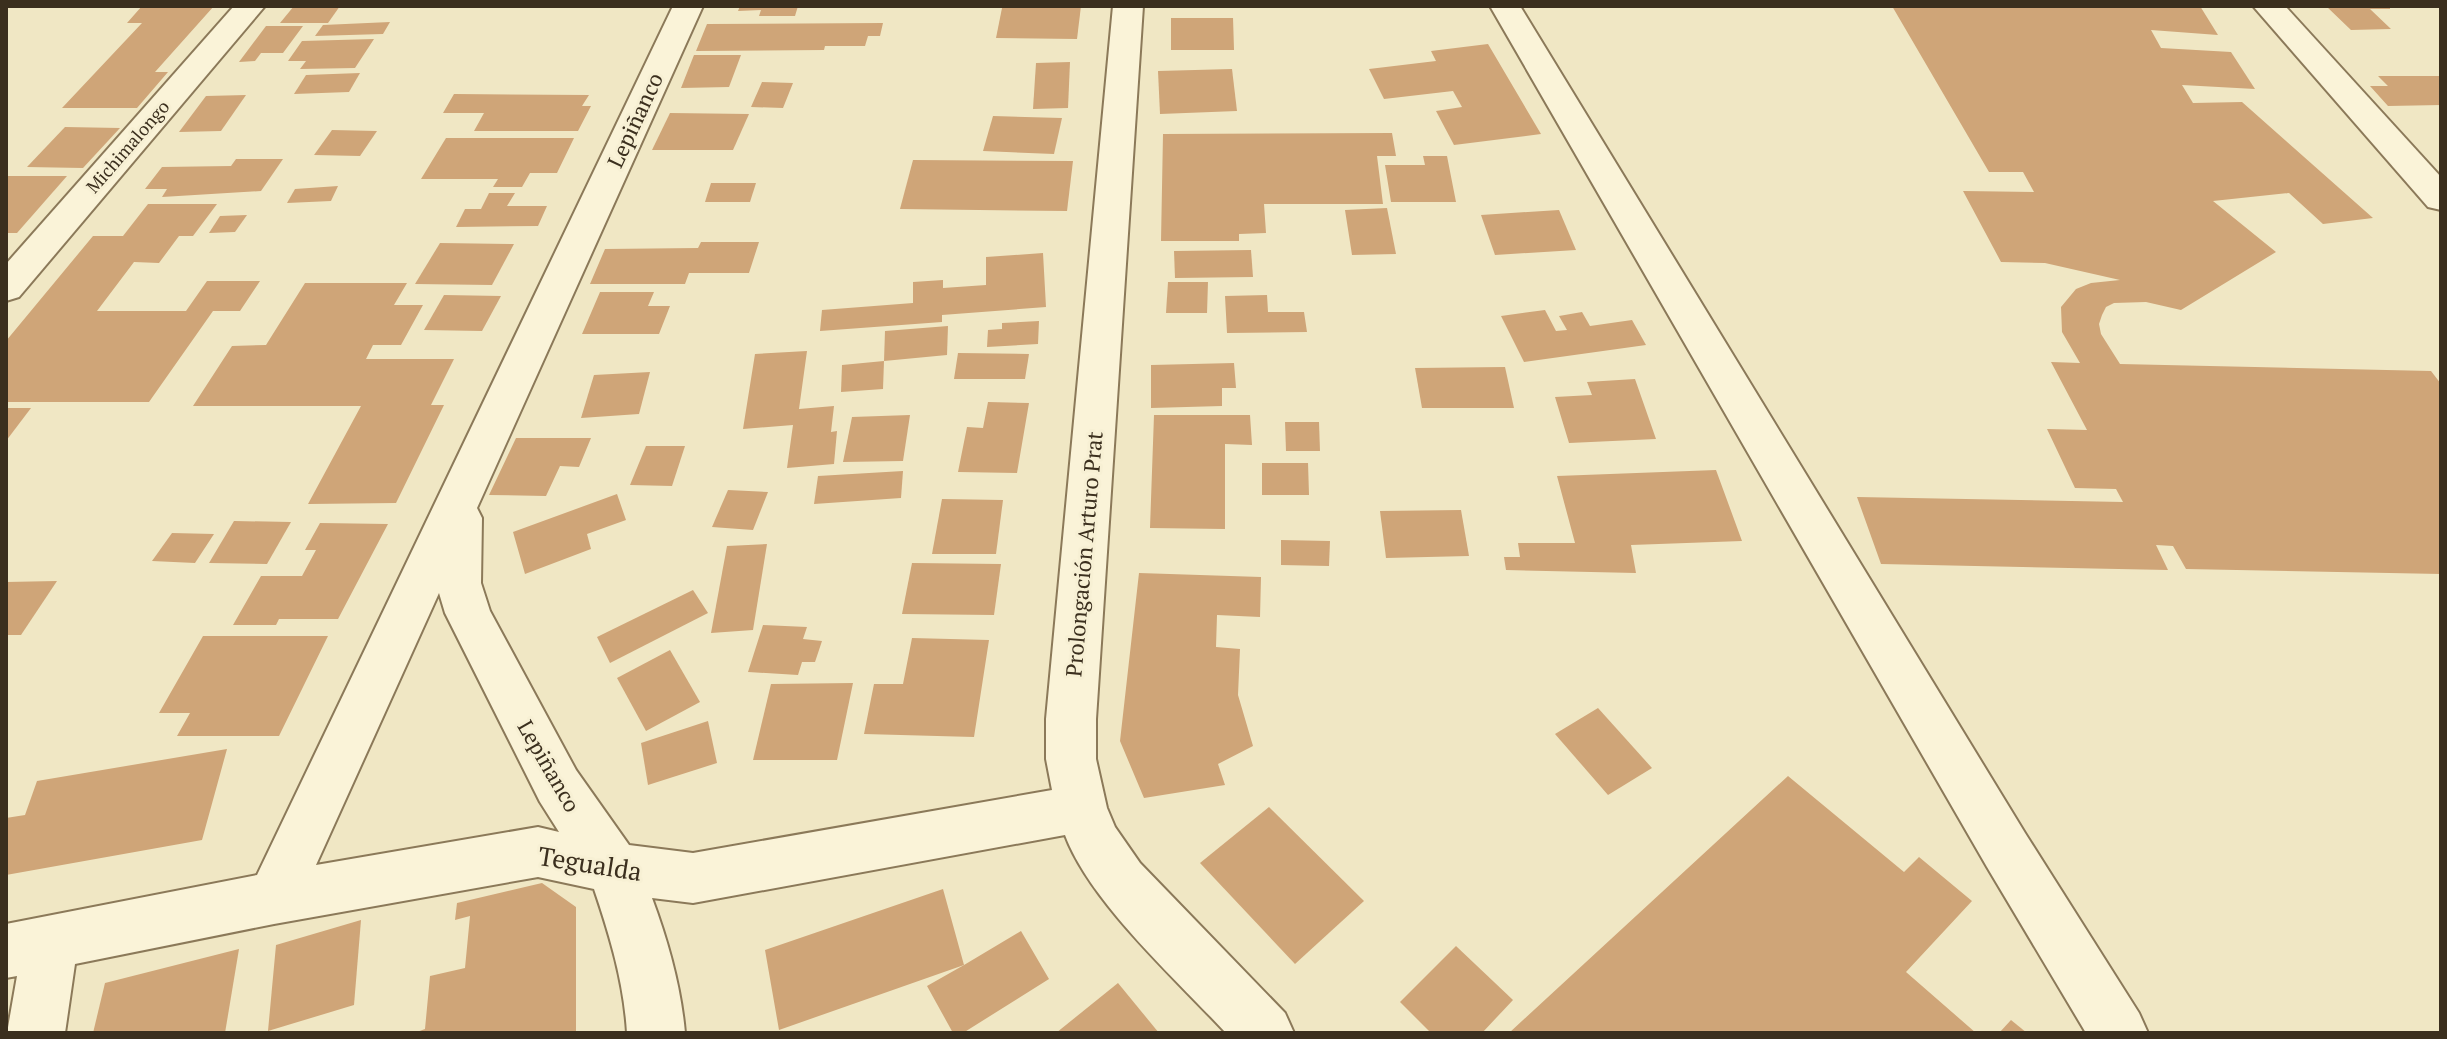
<svg xmlns="http://www.w3.org/2000/svg" width="2447" height="1039" font-family="'PT Serif',serif">
	<rect width="100%" height="100%" fill="#f0e7c4"/>
	<!-- building -->
	<g fill="#cfa578">
		<polygon points="142,6 214,6 155,72 168,72 137,108 62,108 142,23 127,23"/>
		<polygon points="294,6 340,6 328,23 280,23"/>
		<polygon points="740,6 798,6 795,16 759,16 761,10 738,11"/>
		<polygon points="1032,6 1081,6 1077,39 996,38 1002,8"/>
		<polygon points="1892,6 2200,6 2218,35 2151,30 2161,48 2231,52 2255,89 2182,85 2193,103 2242,102 2373,218 2323,224 2289,193 2213,201 2276,252 2181,310 2146,302 2114,303 2106,307 2102,315 2099,324 2101,334 2120,364 2431,371 2441,384 2441,574 2186,569 2173,546 2156,545 2168,570 1881,564 1857,497 2123,502 2116,489 2075,488 2047,429 2087,430 2051,362 2080,363 2062,332 2061,307 2076,289 2091,283 2120,280 2045,263 2001,262 1963,191 2034,192 2023,172 1989,172"/>
		<polygon points="2326,6 2390,6 2390,9 2370,9 2391,29 2351,30"/>
		<polygon points="1171,18 1233,18 1234,50 1171,50"/>
		<polygon points="390,22 383,34 315,36 323,25"/>
		<polygon points="883,23 880,36 868,36 865,46 825,46 824,50 696,51 707,24"/>
		<polygon points="266,26 303,26 283,53 261,53 255,61 239,62"/>
		<polygon points="374,39 355,68 300,69 306,61 288,61 302,41"/>
		<polygon points="1488,44 1541,134 1454,145 1436,111 1462,107 1453,91 1384,99 1369,69 1436,61 1431,51"/>
		<polygon points="694,55 741,55 729,87 681,88"/>
		<polygon points="1070,62 1068,108 1033,109 1036,63"/>
		<polygon points="1232,69 1237,111 1160,114 1158,71"/>
		<polygon points="360,73 349,92 294,94 306,75"/>
		<polygon points="2378,76 2441,76 2441,105 2388,106 2370,86 2388,86"/>
		<polygon points="762,82 793,83 783,108 751,107"/>
		<polygon points="454,94 589,95 582,106 591,106 578,131 474,131 484,113 443,113"/>
		<polygon points="246,95 221,131 179,132 206,96"/>
		<polygon points="670,113 749,114 733,150 652,150"/>
		<polygon points="993,116 1062,118 1054,154 983,151"/>
		<polygon points="65,127 120,128 83,168 27,167"/>
		<polygon points="332,130 377,131 360,156 314,155"/>
		<polygon points="1392,133 1396,156 1377,156 1383,204 1264,204 1266,233 1239,234 1239,241 1161,241 1163,134"/>
		<polygon points="446,138 574,138 557,173 530,173 522,187 493,187 498,179 421,179"/>
		<polygon points="1423,156 1447,156 1456,202 1391,202 1385,165 1425,165"/>
		<polygon points="236,159 283,159 261,191 162,197 167,189 145,189 162,167 231,166"/>
		<polygon points="913,160 1073,161 1067,211 900,209"/>
		<polygon points="6,176 67,176 17,233 6,233"/>
		<polygon points="711,183 756,183 750,202 705,202"/>
		<polygon points="338,186 331,201 287,203 295,189"/>
		<polygon points="489,193 515,193 507,206 547,206 538,226 456,227 465,209 481,209"/>
		<polygon points="148,204 217,204 193,236 179,236 159,263 134,262 97,311 186,311 207,281 260,281 240,311 213,311 149,402 6,402 6,341 93,236 123,236"/>
		<polygon points="1387,208 1396,254 1352,255 1345,210"/>
		<polygon points="1559,210 1576,250 1495,255 1481,215"/>
		<polygon points="247,215 235,232 209,233 220,216"/>
		<polygon points="701,242 759,242 749,273 689,273 685,284 590,284 605,249 698,248"/>
		<polygon points="440,243 514,244 492,285 415,284"/>
		<polygon points="1251,250 1253,277 1175,278 1174,251"/>
		<polygon points="1043,253 1046,307 942,315 942,322 820,331 822,310 913,303 913,282 943,280 943,288 986,285 986,257"/>
		<polygon points="1168,282 1208,282 1207,313 1166,313"/>
		<polygon points="305,283 407,283 394,305 423,305 401,345 373,345 366,359 454,359 431,405 444,405 396,503 308,504 361,406 193,406 232,346 266,345"/>
		<polygon points="600,292 654,292 648,306 670,306 659,334 582,334"/>
		<polygon points="444,295 501,296 482,331 424,330"/>
		<polygon points="1267,295 1268,312 1304,312 1307,332 1227,333 1225,296"/>
		<polygon points="1545,310 1556,331 1567,330 1559,316 1582,312 1590,326 1632,320 1646,345 1524,362 1501,316"/>
		<polygon points="1039,321 1038,344 987,347 988,330 1002,329 1002,323"/>
		<polygon points="948,326 947,355 884,361 885,331"/>
		<polygon points="807,351 799,409 834,406 831,432 837,431 834,464 787,468 793,425 743,429 755,354"/>
		<polygon points="958,353 1029,354 1025,379 954,379"/>
		<polygon points="884,361 883,389 841,392 842,365"/>
		<polygon points="1234,363 1236,388 1222,388 1222,406 1151,408 1151,365"/>
		<polygon points="1505,367 1514,408 1422,408 1415,368"/>
		<polygon points="650,372 639,414 581,418 594,375"/>
		<polygon points="1635,379 1656,439 1569,443 1555,397 1592,395 1587,382"/>
		<polygon points="988,402 1029,403 1017,473 958,472 967,427 983,428"/>
		<polygon points="6,408 31,408 6,441"/>
		<polygon points="910,415 903,461 843,462 852,417"/>
		<polygon points="1154,415 1250,415 1252,445 1225,444 1225,529 1150,528"/>
		<polygon points="1285,422 1319,422 1320,451 1286,451"/>
		<polygon points="516,438 591,438 579,467 560,466 546,496 489,495"/>
		<polygon points="646,446 685,446 672,486 630,485"/>
		<polygon points="1262,463 1308,463 1309,495 1262,495"/>
		<polygon points="1716,470 1742,541 1631,545 1636,573 1506,570 1504,557 1520,557 1518,543 1575,543 1557,476"/>
		<polygon points="903,471 901,498 814,504 818,476"/>
		<polygon points="728,490 768,492 753,530 712,527"/>
		<polygon points="617,494 626,520 587,534 591,549 525,574 513,532"/>
		<polygon points="942,499 1003,500 996,554 932,554"/>
		<polygon points="1461,510 1469,556 1386,558 1380,511"/>
		<polygon points="234,521 291,522 267,564 209,563"/>
		<polygon points="320,523 388,524 338,619 279,619 276,625 233,625 261,576 302,576 316,550 305,550"/>
		<polygon points="172,533 214,534 195,563 152,561"/>
		<polygon points="1281,540 1330,541 1329,566 1281,565"/>
		<polygon points="767,544 753,630 711,633 727,546"/>
		<polygon points="912,563 1001,564 994,615 902,614"/>
		<polygon points="1139,573 1261,577 1260,617 1217,615 1216,647 1240,649 1238,695 1253,746 1218,764 1225,785 1144,798 1120,741"/>
		<polygon points="57,581 21,635 6,635 6,582"/>
		<polygon points="693,590 708,613 610,663 597,637"/>
		<polygon points="763,625 807,627 803,639 822,641 815,662 802,662 798,675 748,672"/>
		<polygon points="203,636 328,636 279,736 177,736 190,713 159,713"/>
		<polygon points="912,638 989,640 974,737 864,734 874,684 903,684"/>
		<polygon points="670,650 700,702 646,731 617,678"/>
		<polygon points="853,683 837,760 753,760 771,684"/>
		<polygon points="1598,708 1652,768 1608,795 1555,734"/>
		<polygon points="708,721 717,763 648,785 641,743"/>
		<polygon points="227,749 202,840 6,875 6,818 25,815 37,781"/>
		<polygon points="1788,776 1904,872 1919,857 1972,901 1906,972 1976,1033 1509,1033"/>
		<polygon points="1269,807 1364,901 1295,964 1200,863"/>
		<polygon points="542,883 576,907 576,1033 414,1033 425,1029 430,976 465,968 470,916 455,920 457,903"/>
		<polygon points="943,889 964,965 1021,931 1049,979 963,1033 953,1033 927,986 964,965 779,1030 765,950"/>
		<polygon points="361,920 354,1005 268,1031 276,945"/>
		<polygon points="1456,946 1513,1000 1482,1033 1431,1033 1400,1002"/>
		<polygon points="239,949 225,1033 93,1033 105,983"/>
		<polygon points="1118,983 1159,1033 1056,1033"/>
		<polygon points="2011,1020 2027,1033 1999,1033"/>
	</g>
	<g fill="none" stroke-linecap="round" stroke-linejoin="round">
		<defs>
			<g id="minor">
				<polygon points="234,6 265,6 19,297 6,301 6,264"/>
				<path d="M673,6H703L477,508L482,518L481,583L490,611L576,770L629,845L693,853L1052,790L1046,759V719L1113,6H1143L1096,719V759L1107,808L1115,827L1140,863L1285,1013L1294,1033H1226C1176,979 1090,902 1065,835L693,903L652,898C668,941 681,987 685,1033H627C624,983 610,936 594,889L538,877L274,924L75,964L65,1033H7L17,976L6,978V924L257,875ZM439,593L445,613L540,802L559,832L538,827L316,865Z"/>
				<polygon points="1490,6 1520,6 2025,833 2139,1013 2148,1033 2086,1033 1987,867"/>
			</g>
			<polygon id="tertiary" points="2253,6 2285,6 2441,177 2441,210 2428,207"/>
		</defs>
		<!-- minor casing -->
		<use href="#minor" stroke="#8b7959" stroke-width="4"/>
		<!-- tertiary casing -->
		<use href="#tertiary" stroke="#8b7959" stroke-width="4"/>
		<!-- minor -->
		<use href="#minor" fill="#faf3d8" fill-rule="evenodd"/>
		<!-- tertiary -->
		<use href="#tertiary" fill="#faf3d8" fill-rule="evenodd"/>
	</g>
	<g text-anchor="middle" stroke-width="6" stroke-linejoin="round" paint-order="stroke">
		<!-- far-street labels -->
		<g font-size="18" fill="#3b2f1e" stroke="#f7f0d4">
			<text transform="translate(128 147) rotate(-49)" y="6">Michimalongo</text>
		</g>
		<!-- street labels -->
		<g font-size="22" fill="#3b2f1e" stroke="#f7f0d4">
			<text transform="translate(635 120) rotate(-65)" y="8">Lepiñanco</text>
			<text transform="translate(1084 554) rotate(-85)" y="8">Prolongación Arturo Prat</text>
			<text transform="translate(549 766) rotate(60)" y="8">Lepiñanco</text>
		</g>
		<!-- near-street labels -->
		<g font-size="26" fill="#3b2f1e" stroke="#f7f0d4">
			<text transform="translate(590 864) rotate(9)" y="9">Tegualda</text>
		</g>
	</g>
	<!-- border -->
	<rect width="2447" height="1039" fill="none" stroke="#3b2f1e" stroke-width="16"/>
</svg>
